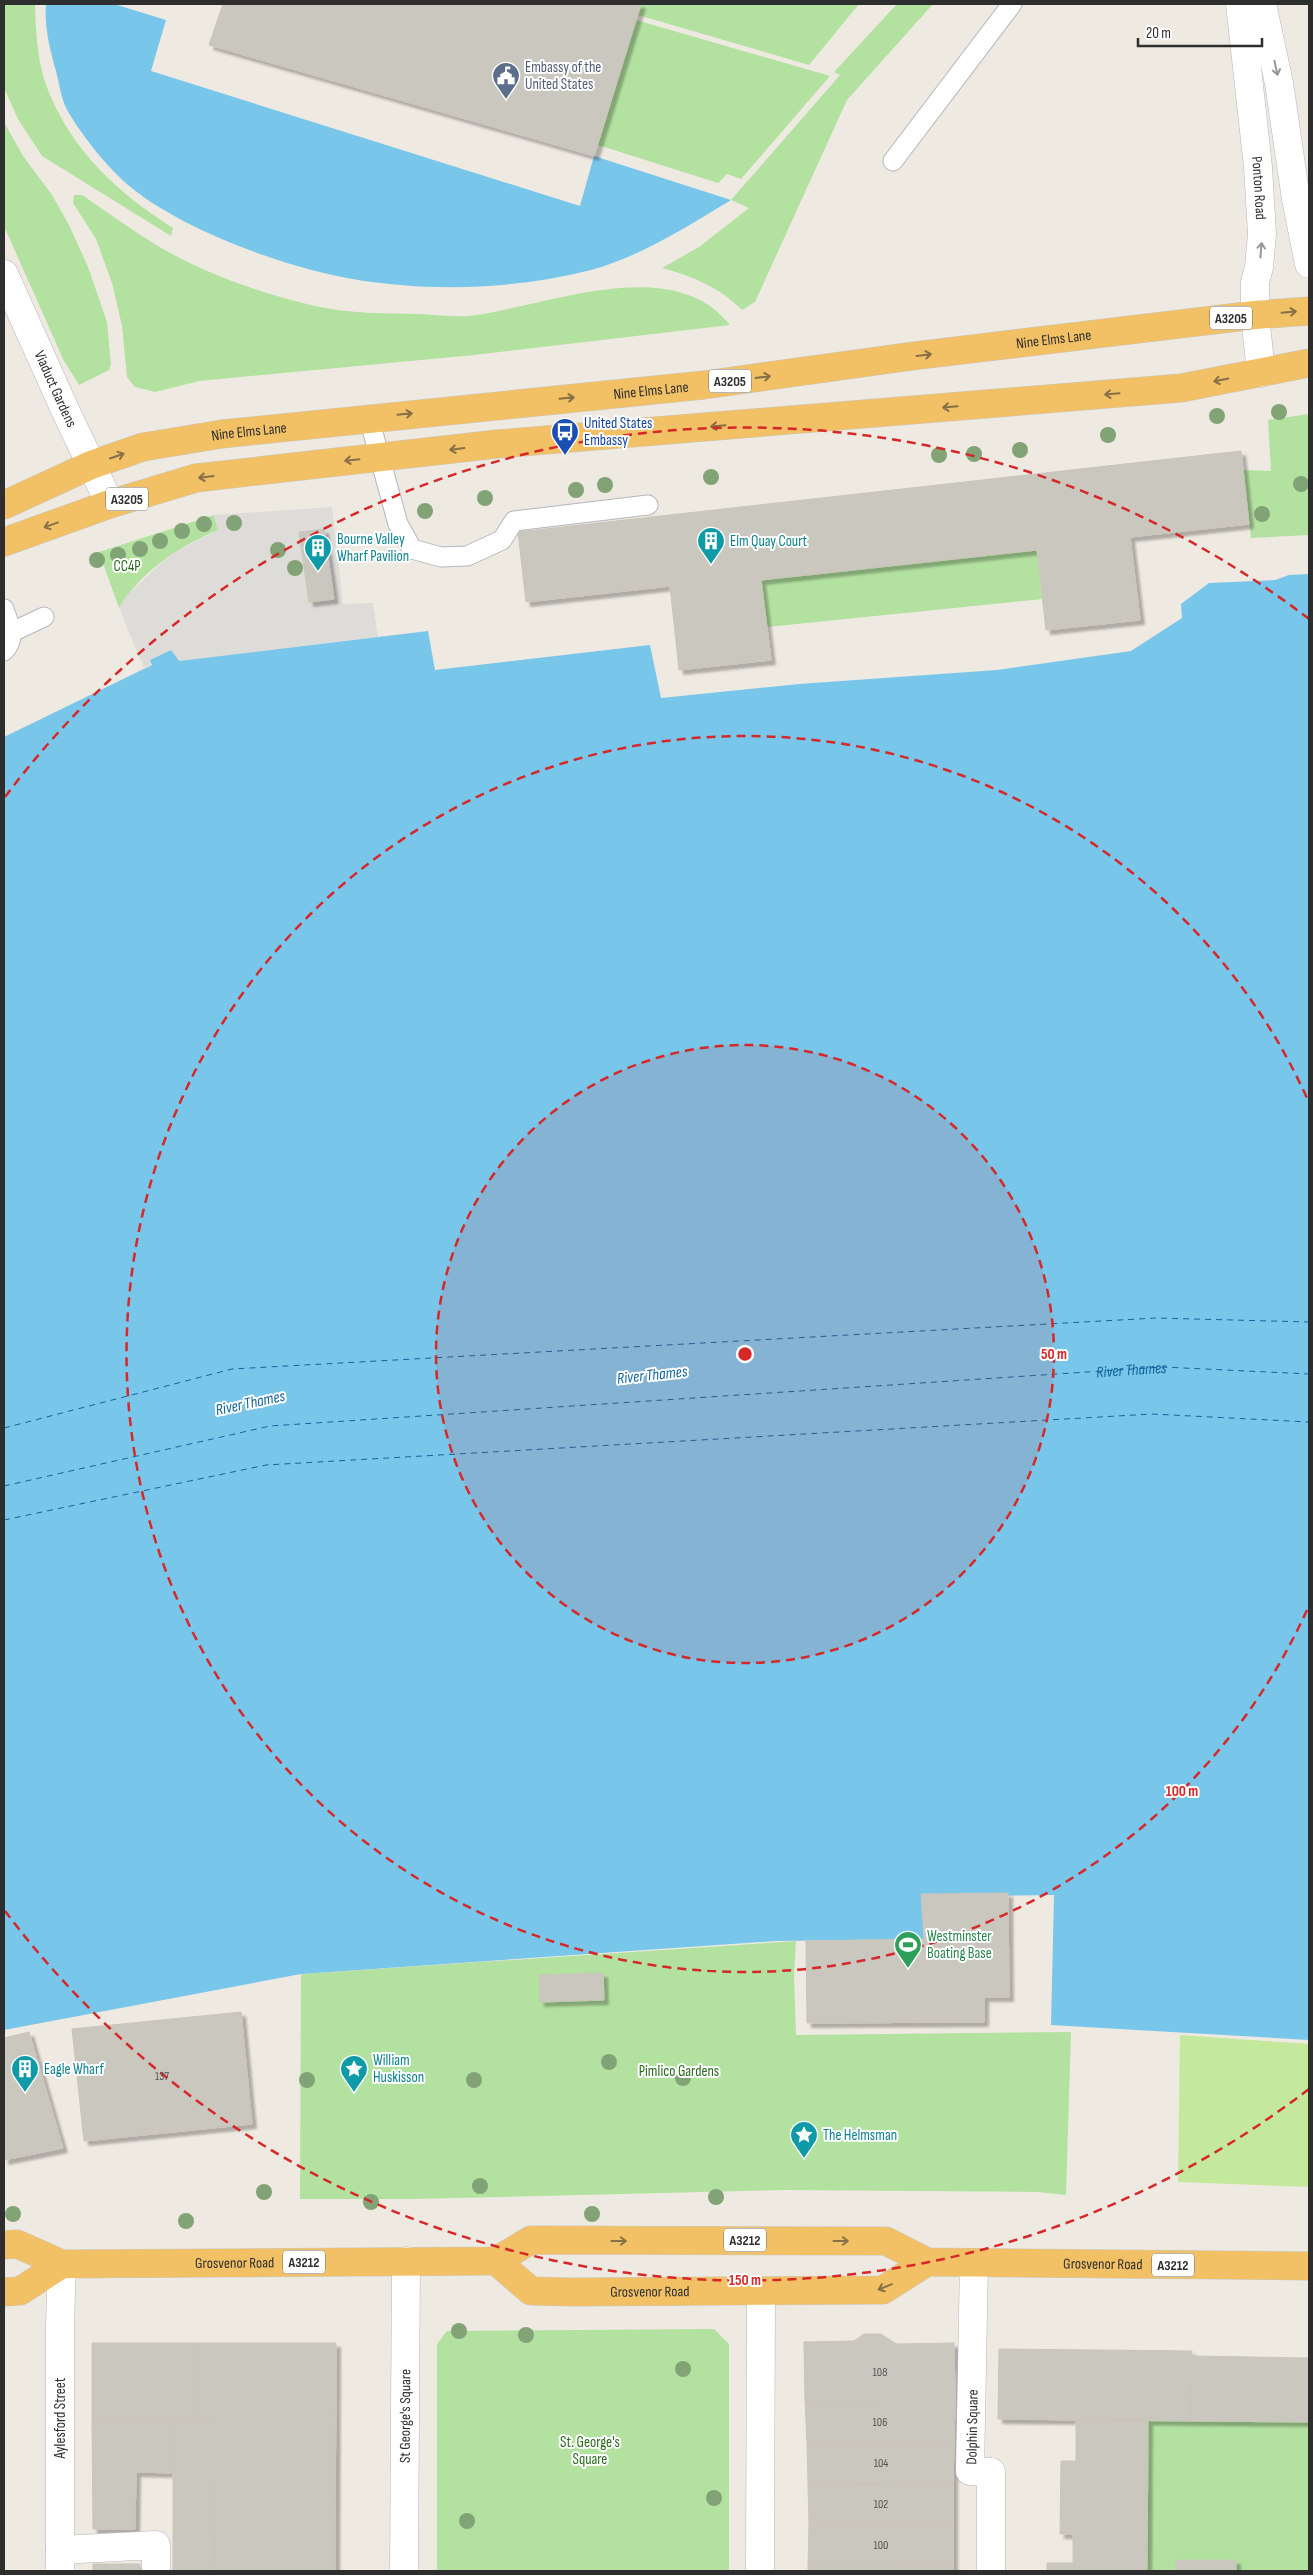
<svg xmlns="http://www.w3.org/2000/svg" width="1313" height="2575" font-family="'Sofia Sans Condensed',sans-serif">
	<defs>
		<filter id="shadow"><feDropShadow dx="4.5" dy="4.5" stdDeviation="1" flood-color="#0004"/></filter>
	</defs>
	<rect width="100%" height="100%" fill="#eee9e1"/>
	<!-- green -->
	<g fill="#b3e2a0">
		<path d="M4,4H35C36,32 37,63 48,90C72,151 119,194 173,228L171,236L42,156L18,119L4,88Z"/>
		<polygon points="641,4 859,4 809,65 638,15"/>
		<path d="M897,4H933L847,100L755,302L742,310C722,289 690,275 662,268L699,247L749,208L731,200L840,75L834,72Z"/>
		<polygon points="636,20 830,76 741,179 727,174 718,183 598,145"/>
		<polygon points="4,122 23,156 52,195 69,225 88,267 107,322 111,364 109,370 79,385 64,361 4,226"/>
		<path d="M74,195H82C106,211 129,228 153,243C202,273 260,293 315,306C349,314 386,313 420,314C436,315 453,317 469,316C546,307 672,251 730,325L474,355L199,381L155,392L135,387L127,377L122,326L112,283L96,239L73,203Z"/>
		<polygon points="1309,414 1309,535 1251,538 1243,470 1271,471 1268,420"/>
		<path d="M214,515L218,530C180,546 141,571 119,608L99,552Z"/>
		<polygon points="1037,550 1042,599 767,627 761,580"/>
		<polygon points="796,1941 794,1976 796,2035 1071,2032 1066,2195 1037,2192 785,2190 412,2199 300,2199 301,1974"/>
		<polygon points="714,2329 729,2344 729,2571 437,2571 437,2344 447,2331"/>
		<polygon points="1148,2421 1309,2422 1309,2571 1236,2571 1235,2560 1177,2560 1176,2571 1147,2571"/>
	</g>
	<!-- pitch -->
	<polygon fill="#c4e99d" points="1180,2035 1309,2044 1309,2187 1178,2182"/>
	<!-- plaza -->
	<polygon fill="#dedcd8" points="332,507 343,604 373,603 378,637 179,661 150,660 152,664 144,668 119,608 126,596 171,554 218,530 214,515"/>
	<!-- water -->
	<g fill="#79c6eb">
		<path d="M46,4H114L166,20L151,71L580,206L594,156L731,200C686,227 642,256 591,270C516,289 434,292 358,280C289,269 180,230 127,184C106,166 80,133 66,108C61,97 59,83 56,71C50,50 44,26 46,4Z"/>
		<polygon points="1309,574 1309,2040 1051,2025 1054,1895 922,1897 924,1939 776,1941 301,1974 4,2030 4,737 152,665 150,660 171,650 179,661 428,631 435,670 650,645 661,698 799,684 997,670 1131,651 1182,618 1181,604 1209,583 1275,580 1289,575"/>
	</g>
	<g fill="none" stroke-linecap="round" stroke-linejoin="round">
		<!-- ferry -->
		<g stroke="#13659c" stroke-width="1" stroke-dasharray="6 5" stroke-linecap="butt">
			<polyline points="4,1428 232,1369 1156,1318 1309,1322"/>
			<path id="s1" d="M4,1486L270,1426L1163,1367L1309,1374"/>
			<polyline points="4,1520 266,1465 1152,1414 1309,1422"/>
		</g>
	</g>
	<!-- building -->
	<g fill="#cac7bf" stroke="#cac5ba" filter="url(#shadow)">
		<polygon points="223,4 641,4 594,156 209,45"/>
		<polygon points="1241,451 1249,524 1130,537 1140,620 1046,630 1037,550 761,580 771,660 679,670 670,586 526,602 518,532"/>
		<polygon points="324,529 334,599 309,602 299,532"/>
		<polygon points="1008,1893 1009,1997 984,1997 984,2022 807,2023 806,1941 924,1939 921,1894"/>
		<polygon points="603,1973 604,2000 540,2002 539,1975"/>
		<polygon points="241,2012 252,2124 84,2141 72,2029"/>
		<polygon points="29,2032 63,2148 4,2160 4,2038"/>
		<polygon points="864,2334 881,2334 896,2344 954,2343 955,2400 805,2401 804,2342 854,2341"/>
		<polygon points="92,2343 196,2343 196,2422 92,2421"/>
		<polygon points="196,2343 336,2343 335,2571 215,2571 216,2423 196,2422"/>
		<polygon points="999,2349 1192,2351 1191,2421 998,2419"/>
		<polygon points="1192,2356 1309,2358 1309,2422 1191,2421"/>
		<polygon points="955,2400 954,2443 807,2443 805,2401"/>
		<polygon points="1076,2420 1148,2421 1147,2571 1047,2571 1047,2563 1073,2563 1073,2534 1060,2534 1061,2461 1076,2461"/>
		<polygon points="92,2421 173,2422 173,2473 136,2472 135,2529 93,2529"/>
		<polygon points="173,2422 216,2423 215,2571 173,2571"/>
		<polygon points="807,2443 954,2443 953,2484 808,2483"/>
		<polygon points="808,2483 953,2484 953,2524 809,2524"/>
		<polygon points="809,2524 953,2524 953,2566 808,2567"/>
		<rect x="1176" y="2560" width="60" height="11"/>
		<rect x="93" y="2564" width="47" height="7"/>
		<polygon points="953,2566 953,2571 808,2571 808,2567"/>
	</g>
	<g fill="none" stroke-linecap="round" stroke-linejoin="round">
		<defs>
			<g id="service">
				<polyline points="893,161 1012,4"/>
				<polyline points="369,418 398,524 412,549 441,557 467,556 502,540 514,521 648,505"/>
				<path d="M4,609C9,624 17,638 4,651"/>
				<polyline points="12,632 44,617"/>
			</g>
			<g id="minor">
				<path id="s2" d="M1240,4L1258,167L1262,234L1259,267L1255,282V315L1261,373"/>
				<polyline points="1262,4 1279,83 1296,199 1309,264"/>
				<path id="s3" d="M4,274L66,412L110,504"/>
				<polyline points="974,2263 970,2471 991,2472 991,2571"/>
				<polyline points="60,2550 156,2545 156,2571"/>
				<polyline points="60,2571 60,2325 62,2264"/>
				<path id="s4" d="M404,2571L406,2261"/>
				<polyline points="760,2571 761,2291"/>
			</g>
			<g id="trunk">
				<path id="s5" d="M4,505L91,465L143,447L222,434L704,385L913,356L1255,315L1309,311"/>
				<polyline points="4,542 110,504 196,478 497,444 1181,388 1309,363"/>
				<path id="s6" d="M4,2245L17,2244L62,2264L496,2261L531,2240L886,2241L927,2262L1309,2266"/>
				<path id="s7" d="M496,2261L531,2291L572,2292L883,2290L927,2262"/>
				<polyline points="4,2292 20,2291 62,2264"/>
			</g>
		</defs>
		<!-- service casing -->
		<use href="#service" stroke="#b4b6c0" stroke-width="21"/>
		<!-- minor casing -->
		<use href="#minor" stroke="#b4b6c0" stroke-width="29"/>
		<!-- trunk casing -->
		<use href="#trunk" stroke="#c9c9c9" stroke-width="29"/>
		<!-- service -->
		<use href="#service" stroke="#fff" stroke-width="19"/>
		<!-- minor -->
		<use href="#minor" stroke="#fff" stroke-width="28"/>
		<!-- trunk -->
		<use href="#trunk" stroke="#f2c065" stroke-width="28"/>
	</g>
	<!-- trees -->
	<g fill="#82a376">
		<circle cx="1279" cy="412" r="8"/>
		<circle cx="1217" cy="416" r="8"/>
		<circle cx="1108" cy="435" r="8"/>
		<circle cx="1020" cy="450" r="8"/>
		<circle cx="974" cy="454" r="8"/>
		<circle cx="939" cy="455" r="8"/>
		<circle cx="711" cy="477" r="8"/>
		<circle cx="1301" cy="484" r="8"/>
		<circle cx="605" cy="485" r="8"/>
		<circle cx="576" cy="490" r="8"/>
		<circle cx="485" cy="498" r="8"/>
		<circle cx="425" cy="511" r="8"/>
		<circle cx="1262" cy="514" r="8"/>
		<circle cx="234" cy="523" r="8"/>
		<circle cx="204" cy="524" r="8"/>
		<circle cx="182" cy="531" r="8"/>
		<circle cx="160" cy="541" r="8"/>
		<circle cx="140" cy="549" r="8"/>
		<circle cx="278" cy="550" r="8"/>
		<circle cx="118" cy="555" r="8"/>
		<circle cx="97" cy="560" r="8"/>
		<circle cx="295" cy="568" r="8"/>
		<circle cx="609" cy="2062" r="8"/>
		<circle cx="683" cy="2078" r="8"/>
		<circle cx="307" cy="2080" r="8"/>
		<circle cx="474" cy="2080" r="8"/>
		<circle cx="480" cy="2186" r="8"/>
		<circle cx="264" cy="2192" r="8"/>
		<circle cx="716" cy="2197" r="8"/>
		<circle cx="371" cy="2202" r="8"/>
		<circle cx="13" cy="2214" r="8"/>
		<circle cx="592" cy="2214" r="8"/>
		<circle cx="186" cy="2221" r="8"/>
		<circle cx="459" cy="2331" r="8"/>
		<circle cx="526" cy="2335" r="8"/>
		<circle cx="683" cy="2369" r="8"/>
		<circle cx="714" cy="2498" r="8"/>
		<circle cx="467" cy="2521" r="8"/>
	</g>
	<!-- one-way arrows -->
	<defs><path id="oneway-shaft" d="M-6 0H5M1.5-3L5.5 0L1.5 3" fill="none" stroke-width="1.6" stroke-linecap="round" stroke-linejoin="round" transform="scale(1.25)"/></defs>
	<g stroke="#969696">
		<use href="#oneway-shaft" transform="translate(1276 68) rotate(78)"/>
		<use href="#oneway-shaft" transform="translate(1261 250) rotate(-85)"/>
	</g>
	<g stroke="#867047">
		<use href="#oneway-shaft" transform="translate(1289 312) rotate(-5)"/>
		<use href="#oneway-shaft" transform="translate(924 355) rotate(-7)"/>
		<use href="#oneway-shaft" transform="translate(763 377) rotate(-7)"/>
		<use href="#oneway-shaft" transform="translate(1221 380) rotate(169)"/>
		<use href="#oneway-shaft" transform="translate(1112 394) rotate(175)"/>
		<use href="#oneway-shaft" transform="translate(567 398) rotate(-6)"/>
		<use href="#oneway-shaft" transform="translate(950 407) rotate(175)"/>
		<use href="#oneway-shaft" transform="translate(405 414) rotate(-6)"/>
		<use href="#oneway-shaft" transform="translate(718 426) rotate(175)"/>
		<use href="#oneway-shaft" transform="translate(457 449) rotate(173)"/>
		<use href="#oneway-shaft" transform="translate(117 456) rotate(-19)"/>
		<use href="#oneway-shaft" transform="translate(352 460) rotate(174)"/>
		<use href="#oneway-shaft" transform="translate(206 477) rotate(173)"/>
		<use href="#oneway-shaft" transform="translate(51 525) rotate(160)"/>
		<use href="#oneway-shaft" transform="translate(619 2241)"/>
		<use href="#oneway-shaft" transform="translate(841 2241)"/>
		<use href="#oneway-shaft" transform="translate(885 2287) rotate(158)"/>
	</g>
	<!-- distance rings -->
	<circle cx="745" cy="1354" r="309" fill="#d62828" fill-opacity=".12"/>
	<g fill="none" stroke="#d62828" stroke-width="2.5" stroke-dasharray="9 6">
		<circle cx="745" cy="1354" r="309"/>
		<path d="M1307 1610A618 618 0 1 1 1307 1098"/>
		<path d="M1309 2089A926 926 0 0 1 5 1911M5 797A926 926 0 0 1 1309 619"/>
	</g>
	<!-- icons -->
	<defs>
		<symbol id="civic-pin" viewBox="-11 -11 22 30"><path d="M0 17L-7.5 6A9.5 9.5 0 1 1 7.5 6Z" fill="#5c6f8a" stroke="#fff"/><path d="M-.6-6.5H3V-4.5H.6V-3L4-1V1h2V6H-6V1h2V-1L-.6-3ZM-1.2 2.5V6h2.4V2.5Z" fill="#fff"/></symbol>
		<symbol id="bus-pin" viewBox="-11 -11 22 30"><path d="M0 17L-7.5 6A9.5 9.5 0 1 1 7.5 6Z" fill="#1a4fb4" stroke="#fff"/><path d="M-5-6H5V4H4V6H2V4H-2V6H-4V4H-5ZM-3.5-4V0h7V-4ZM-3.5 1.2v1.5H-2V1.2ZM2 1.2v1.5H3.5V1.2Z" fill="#fff"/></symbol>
		<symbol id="building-pin" viewBox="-11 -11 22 30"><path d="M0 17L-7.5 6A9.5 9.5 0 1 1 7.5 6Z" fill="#0f9aa8" stroke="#fff"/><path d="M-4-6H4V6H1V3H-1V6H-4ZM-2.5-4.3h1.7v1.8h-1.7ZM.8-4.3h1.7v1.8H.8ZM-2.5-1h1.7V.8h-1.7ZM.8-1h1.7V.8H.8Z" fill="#fff"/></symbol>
		<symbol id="stadium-pin" viewBox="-11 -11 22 30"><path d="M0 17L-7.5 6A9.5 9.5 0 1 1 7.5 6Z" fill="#2e9e5b" stroke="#fff"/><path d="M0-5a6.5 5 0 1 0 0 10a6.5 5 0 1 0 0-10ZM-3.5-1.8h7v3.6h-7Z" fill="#fff"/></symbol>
		<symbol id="sight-pin" viewBox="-11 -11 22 30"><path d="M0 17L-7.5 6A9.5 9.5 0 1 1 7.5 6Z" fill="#0f9aa8" stroke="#fff"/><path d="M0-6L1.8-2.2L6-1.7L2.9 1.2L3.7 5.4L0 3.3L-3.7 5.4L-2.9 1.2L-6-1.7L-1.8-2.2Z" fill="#fff"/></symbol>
	</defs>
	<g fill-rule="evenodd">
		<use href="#civic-pin" x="490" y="60" width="32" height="43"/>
		<use href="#bus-pin" x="549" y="416" width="32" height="43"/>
		<use href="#building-pin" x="695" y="525" width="32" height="43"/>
		<use href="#building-pin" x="302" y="532" width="32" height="43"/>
		<use href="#stadium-pin" x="892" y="1929" width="32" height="43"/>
		<use href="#building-pin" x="9" y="2053" width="32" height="43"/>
		<use href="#sight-pin" x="338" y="2053" width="32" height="43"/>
		<use href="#sight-pin" x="788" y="2119" width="32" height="43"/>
	</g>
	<g text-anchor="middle" stroke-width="4" stroke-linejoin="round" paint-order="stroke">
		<!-- number labels -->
		<g font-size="12" fill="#555452">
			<text x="162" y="2080">137</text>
			<text x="880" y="2376">108</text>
			<text x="880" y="2426">106</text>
			<text x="881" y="2467">104</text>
			<text x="881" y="2508">102</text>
			<text x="881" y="2549">100</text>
		</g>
		<!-- shield labels -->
		<g fill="#fff" stroke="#6d6d6d" stroke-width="1">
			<rect x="1210" y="306.5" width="42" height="23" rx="4"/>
			<rect x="709" y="369.5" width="42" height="23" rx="4"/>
			<rect x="106" y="487.5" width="42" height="23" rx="4"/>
			<rect x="724" y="2228.5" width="42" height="23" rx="4"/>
			<rect x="283" y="2250.5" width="42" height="23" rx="4"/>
			<rect x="1152" y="2253.5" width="42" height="23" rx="4"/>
		</g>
		<g font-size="14" font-weight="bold" fill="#2e2e2e">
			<text x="1231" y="323">A3205</text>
			<text x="730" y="386">A3205</text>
			<text x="127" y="504">A3205</text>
			<text x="745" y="2245">A3212</text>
			<text x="304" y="2267">A3212</text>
			<text x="1173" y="2270">A3212</text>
		</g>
		<!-- service labels -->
		<g font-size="15" fill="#4e5e75" stroke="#fff" text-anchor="start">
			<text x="525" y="72">Embassy of the<tspan x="525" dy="17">United States</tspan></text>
		</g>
		<!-- street labels -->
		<g font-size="15" fill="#2e2e2e" stroke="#fff">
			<text dy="5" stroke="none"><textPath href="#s2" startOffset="185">Ponton Road</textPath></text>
			<text dy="5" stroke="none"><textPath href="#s5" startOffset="1068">Nine Elms Lane</textPath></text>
			<text dy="5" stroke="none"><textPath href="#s3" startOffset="126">Viaduct Gardens</textPath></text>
			<text dy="5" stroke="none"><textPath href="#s5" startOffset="662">Nine Elms Lane</textPath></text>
			<text dy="5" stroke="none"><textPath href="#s5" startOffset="258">Nine Elms Lane</textPath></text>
			<text dy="5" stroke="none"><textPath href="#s6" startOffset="235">Grosvenor Road</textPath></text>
			<text dy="5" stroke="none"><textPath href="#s6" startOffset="1114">Grosvenor Road</textPath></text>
			<text dy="5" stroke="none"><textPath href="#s7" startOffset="165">Grosvenor Road</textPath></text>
			<text dy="5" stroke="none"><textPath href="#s4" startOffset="155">St George's Square</textPath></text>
			<text transform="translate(60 2418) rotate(-90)" y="5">Aylesford Street</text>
			<text transform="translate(972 2427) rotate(-89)" y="5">Dolphin Square</text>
		</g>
		<!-- transit labels -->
		<g font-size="15" fill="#164399" stroke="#fff" text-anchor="start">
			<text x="584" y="428">United States<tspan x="584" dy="17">Embassy</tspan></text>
		</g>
		<!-- culture labels -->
		<g font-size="15" fill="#0d838f" stroke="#fff" text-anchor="start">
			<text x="337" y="544">Bourne Valley<tspan x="337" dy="17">Wharf Pavilion</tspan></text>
			<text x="730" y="546">Elm Quay Court</text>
			<text x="373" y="2065">William<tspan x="373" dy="17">Huskisson</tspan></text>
			<text x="44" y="2074">Eagle Wharf</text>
			<text x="823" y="2140">The Helmsman</text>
		</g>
		<!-- park labels -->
		<g font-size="15" fill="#2a6a1e" stroke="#fff">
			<text x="127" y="571">CC4P</text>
			<text x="679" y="2076">Pimlico Gardens</text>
			<text x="590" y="2447">St. George's<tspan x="590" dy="17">Square</tspan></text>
		</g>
		<!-- leisure labels -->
		<g font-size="15" fill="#27864d" stroke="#fff" text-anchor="start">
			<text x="927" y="1941">Westminster<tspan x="927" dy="17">Boating Base</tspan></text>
		</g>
		<!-- water labels -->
		<g font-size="16" font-style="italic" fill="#13659c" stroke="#fff">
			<text dy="6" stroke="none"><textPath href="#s1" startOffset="1136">River Thames</textPath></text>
			<text transform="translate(652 1374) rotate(-6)" y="6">River Thames</text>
			<text transform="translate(250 1402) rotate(-12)" y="6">River Thames</text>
		</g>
	</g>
	<circle cx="745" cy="1354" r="8" fill="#d62828" stroke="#fff" stroke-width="2.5"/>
	<g font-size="15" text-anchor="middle" font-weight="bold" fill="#d62828" stroke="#fff" stroke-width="4" stroke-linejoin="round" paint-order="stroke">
		<text x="1054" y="1359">50 m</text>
		<text x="1182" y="1796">100 m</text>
		<text x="745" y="2285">150 m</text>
	</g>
	<!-- border -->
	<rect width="1313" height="2575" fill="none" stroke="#2e2e2e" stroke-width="10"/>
	<!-- scale -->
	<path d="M1138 38v8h124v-8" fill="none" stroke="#2e2e2e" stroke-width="2.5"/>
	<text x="1146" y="38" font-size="15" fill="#2e2e2e" stroke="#ffffff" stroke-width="4" paint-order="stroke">20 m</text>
</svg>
